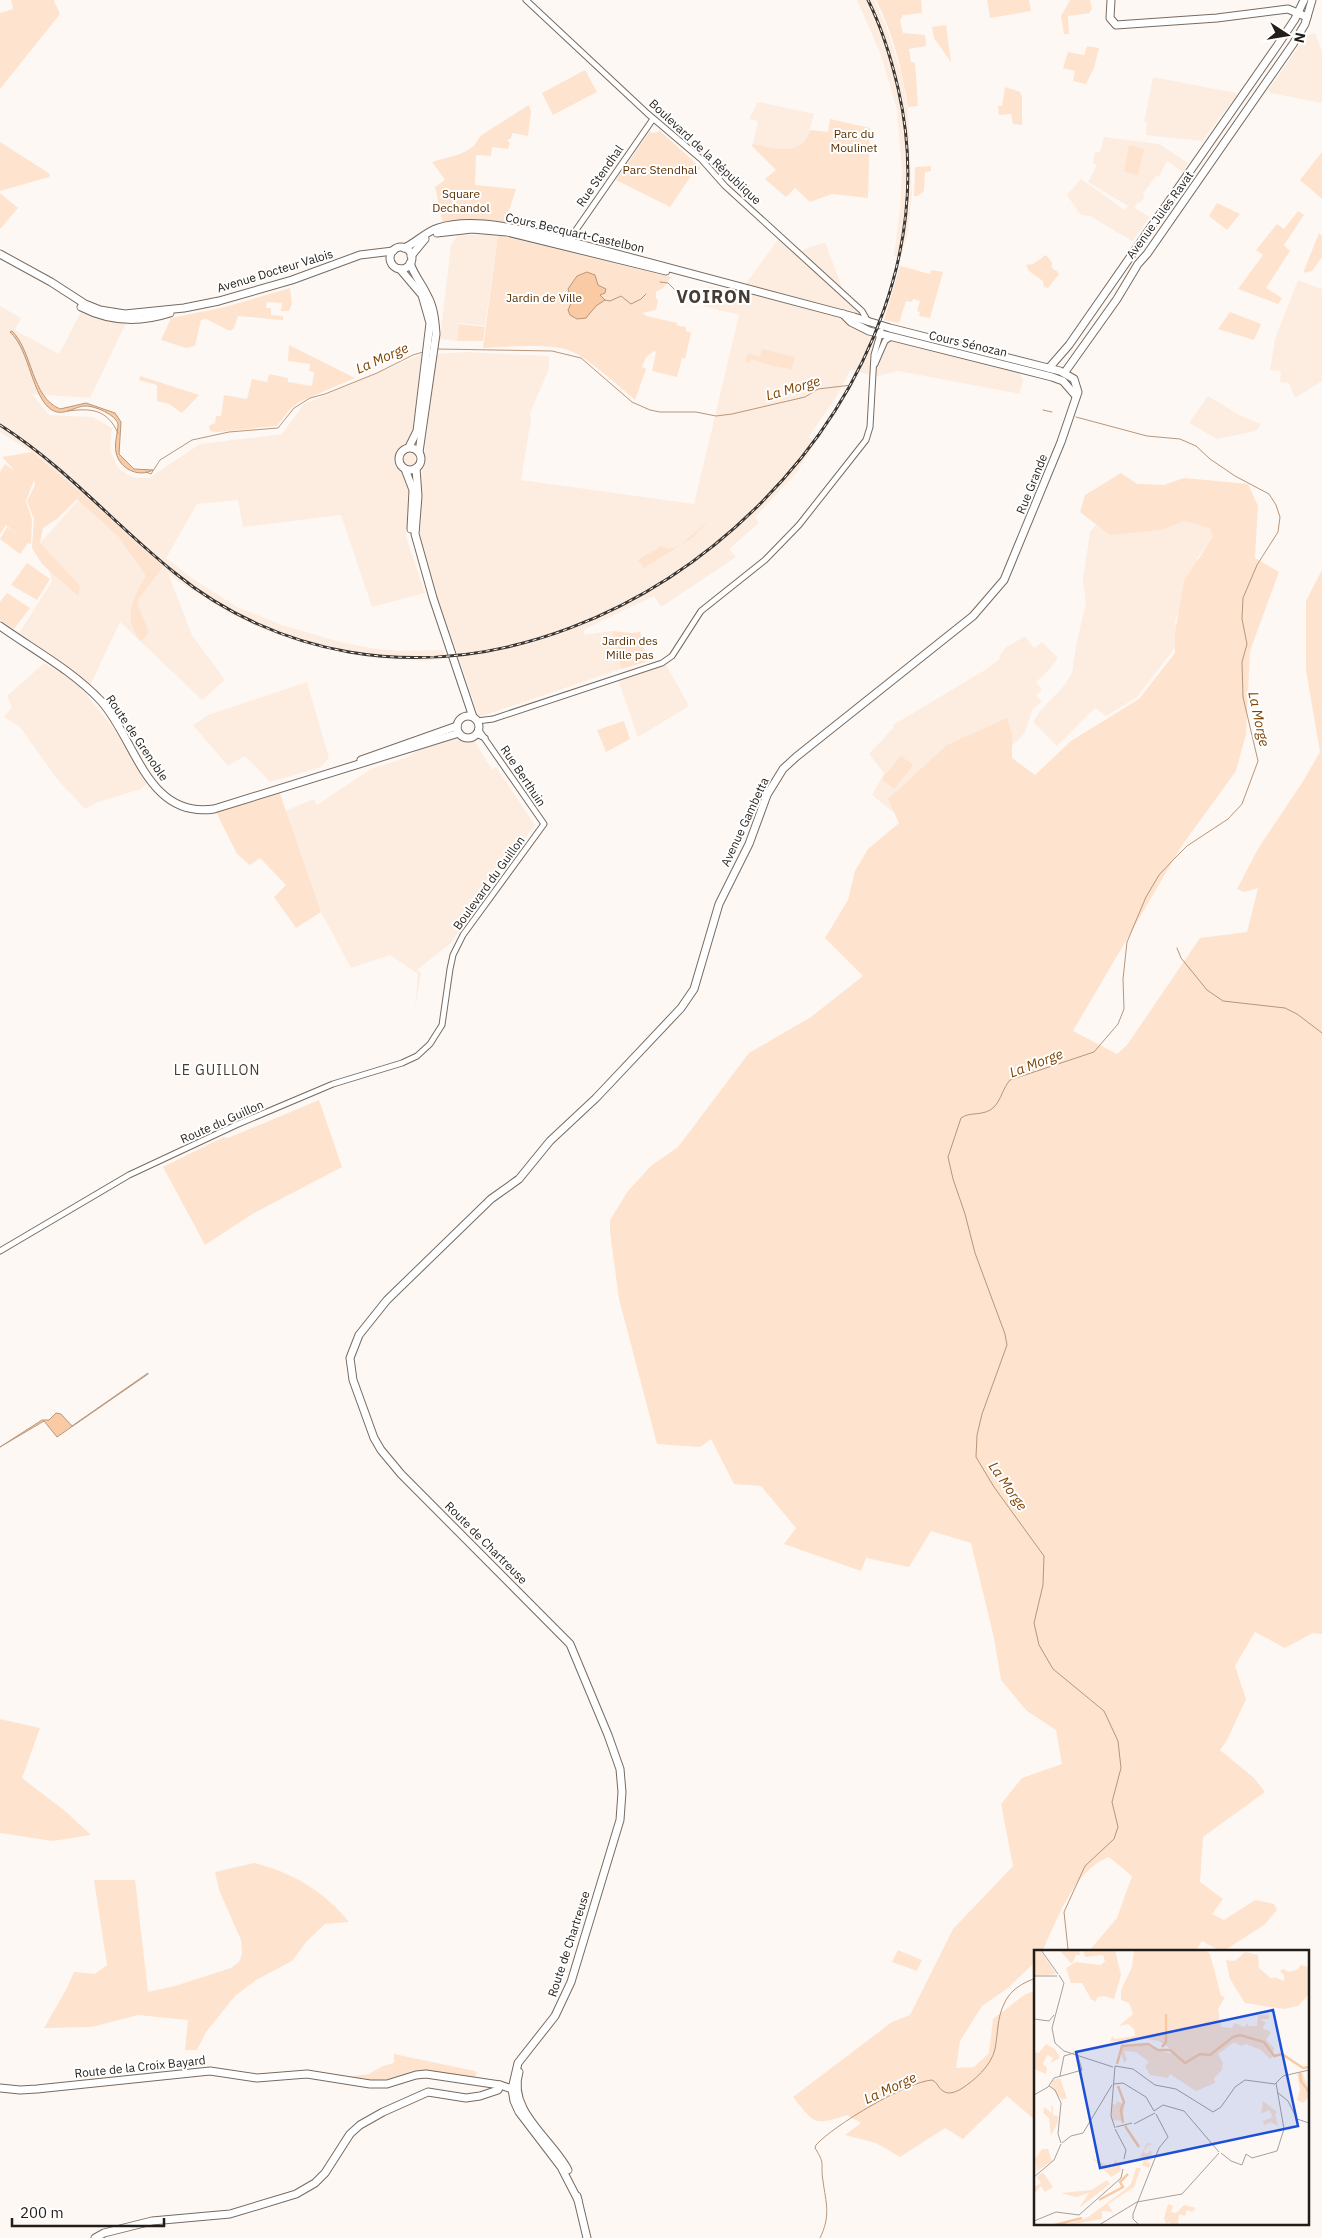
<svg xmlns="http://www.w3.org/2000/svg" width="1322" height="2238" font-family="'IBM Plex Sans',sans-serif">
	<rect width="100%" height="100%" fill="#fef8f4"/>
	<!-- built -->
	<g fill="#fdede0">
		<polygon points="857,0 874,0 885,23 901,72 908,110 912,194 908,231 901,257 894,256 900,208 902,171 897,110 881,55"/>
		<polygon points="1315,33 1322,51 1322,103 1270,93 1268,90 1307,35"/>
		<polygon points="1153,77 1236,93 1237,95 1202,141 1146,135 1147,123 1144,122"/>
		<polygon points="760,102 814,114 808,136 804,143 795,149 784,150 753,144 758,121 749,119 756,106 756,103"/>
		<polygon points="1104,137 1159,144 1188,163 1183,172 1167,161 1159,177 1156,176 1143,194 1145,196 1140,203 1138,202 1134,208 1150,217 1132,241 1090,216 1081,215 1067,195 1081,179 1123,209 1125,209 1128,206 1088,182 1097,165 1093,163 1095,152 1100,152"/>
		<polygon points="498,234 485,326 459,323 457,341 440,339 451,245 458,235"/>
		<polygon points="782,234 799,251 825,242 843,290 874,319 868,335 1019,372 1023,380 1020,394 898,371 875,377 851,369 835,399 808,438 811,438 816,442 799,468 800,469 755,517 759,523 729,549 736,557 661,607 654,596 585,629 583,635 612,631 621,669 479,717 433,584 418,527 421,479 437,354 465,352 549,356 549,369 530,413 531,419 521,480 694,504 739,315 703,306 708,286 743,295 747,282"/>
		<polygon points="1298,280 1322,289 1322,381 1295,398 1289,383 1280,382 1281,371 1270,370 1275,339"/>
		<polygon points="0,306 21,318 15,330 59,354 82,310 126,323 90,398 32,394 49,415 93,417 112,428 110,450 118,468 131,477 149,478 200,444 282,434 304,404 424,353 417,445 406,537 425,593 372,607 341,515 243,527 238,500 197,504 166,558 192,578 237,607 282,625 340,642 371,648 399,651 443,650 446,659 423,661 374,658 304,644 255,626 229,613 181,583 168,573 192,635 225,680 202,700 120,622 86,694 123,740 137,760 147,783 141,789 98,802 85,809 57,779 20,727 4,717 12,707 7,696 44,663 60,673 52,654 18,635 52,581 40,543 83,495 32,452 0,432"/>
		<polygon points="1208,396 1239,415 1261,424 1256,431 1217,439 1189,423"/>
		<polygon points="1115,511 1214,525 1214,538 1198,557 1192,581 1175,621 1180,641 1137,697 1106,716 1095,708 1057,746 1033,722 1040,711 1063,687 1072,673 1076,645 1086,603 1083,580 1090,532 1100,520"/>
		<polygon points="1025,636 1034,648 1042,642 1058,658 1047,672 1036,682 1042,690 1036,695 1042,702 1033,709 1024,734 1010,748 958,766 894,813 872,795 884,773 869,754 894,727 893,725 985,670 1000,659 999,657 1005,648"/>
		<polygon points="666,665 689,706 638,737 618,680"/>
		<polygon points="307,682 329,758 321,767 270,782 245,756 228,766 193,725 208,715"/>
		<polygon points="458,737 464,740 474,740 492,770 496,767 535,825 489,885 451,943 417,970 421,973 415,1008 418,974 390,955 351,968 321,912 313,906 281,815 287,810 314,799 317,805 371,769 408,757 425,746"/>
	</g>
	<!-- green -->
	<g fill="#fee3ce">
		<polygon points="11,0 55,0 54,1 60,14 0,89 0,13 13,9"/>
		<path d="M876,0H921L922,13L903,15L900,21L903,33L925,35L926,46L909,49L911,62L915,63L918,106L908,107C902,70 893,33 876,0Z"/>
		<polygon points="987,0 1029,0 1031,11 990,18"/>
		<polygon points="1070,0 1090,0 1092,10 1090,10 1090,13 1068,16 1069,34 1064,34 1061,16"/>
		<polygon points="946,25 951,62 934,38 932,27"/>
		<polygon points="1087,46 1099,48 1094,68 1086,84 1073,81 1075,71 1063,68 1068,52 1084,55"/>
		<polygon points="585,70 597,92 553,115 542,93"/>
		<polygon points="1005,87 1020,92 1022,97 1022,125 1013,124 1011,114 999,115 998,106 1002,106"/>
		<path d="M529,105L531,112L528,136L512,133L511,139H508V142H510L508,149L492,147L491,156L476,155L475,185L516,189L504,225L443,224L435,187L445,180L432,162C449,156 473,155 480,136Z"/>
		<path d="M830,119L870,128L868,198L832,194L810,202L795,188L786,197L765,179L776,170L752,146L753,144C775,148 801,158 810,130L828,132Z"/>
		<polygon points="659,130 701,168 693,173 670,207 616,180 650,131 651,133 659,132"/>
		<polygon points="0,142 50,174 49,177 0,191"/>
		<polygon points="1129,145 1144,149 1138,175 1124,172"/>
		<polygon points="1322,152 1322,199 1300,180"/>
		<polygon points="931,166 931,171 925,172 924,191 918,196 914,196 915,167"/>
		<polygon points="0,193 18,208 1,228 0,228"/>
		<polygon points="1217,203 1240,214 1227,230 1209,216"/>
		<polygon points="1298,211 1304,215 1284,245 1290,251 1266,288 1282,298 1278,304 1238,289 1263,255 1256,250 1277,224 1284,229"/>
		<polygon points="1319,233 1322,236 1322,257 1312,271 1303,273"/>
		<path d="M498,235L671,277L663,288L656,292V298L658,300L656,310L642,313L647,316L677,323L676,325L686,327V331L691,333L685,359L682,358L677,377L652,371L656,352L654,351L646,357L642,367L646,369L635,400C620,387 586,356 568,350C547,343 505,347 483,348Z"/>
		<polygon points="1046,255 1053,264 1051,266 1054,270 1056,270 1059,274 1048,288 1044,287 1043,281 1029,271 1026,265 1033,264"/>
		<polygon points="900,266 930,274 931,270 943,272 930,318 919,316 920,312 917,311 920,301 913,299 912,302 906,301 899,323 884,320"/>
		<polygon points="290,288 292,304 289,311 281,311 282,303 267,302 266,308 271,308 271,315 283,316 283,320 238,316 234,328 230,331 206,319 201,320 195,346 186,348 161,340 171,318 225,307"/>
		<polygon points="1230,312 1261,324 1254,340 1218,329"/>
		<polygon points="459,324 485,327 483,341 457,341"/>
		<polygon points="289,345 355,378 299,402 290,409 277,426 218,432 210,431 209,426 215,423 216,416 221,416 224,395 247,399 252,379 267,382 269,374 288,378 288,382 312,386 314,372 309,371 310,364 288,361"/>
		<polygon points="762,349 795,357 792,369 773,366 751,359 749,363 745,362 748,353 760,357"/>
		<polygon points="140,376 199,395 182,413 169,404 157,401 157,385 139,380"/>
		<path d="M32,452L84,495L163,567L139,598L138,606L149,632L141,641C121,619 134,596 146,576L119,537L77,499L57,519L43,528L40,543L80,586L78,596L42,564L32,548L34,519L27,501L35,485L34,480L26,501L32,520L31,544L28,543L20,554L0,539L7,527L17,534L6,525L0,534V472L5,464L15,471L2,457Z"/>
		<path d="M1121,473L1137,484L1164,485L1184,478L1248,484L1258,506L1255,558L1279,572L1250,651L1246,734L1236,771L1181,847L1073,1031L1117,1054L1127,1045L1200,938L1247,932L1258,888L1244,892L1237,889L1259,847L1302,783L1320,752L1306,670V601L1322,570V1634L1313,1633L1285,1648L1255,1632L1235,1666L1246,1699L1227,1740L1220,1750L1254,1778L1265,1792L1203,1837L1200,1882L1223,1899L1212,1914L1224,1920L1255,1900L1274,1904L1277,1910L1264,1925L1222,1952L1202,1941L1195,1952H1088L1117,1918L1132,1876L1109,1857C1074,1870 1057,1920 1042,1952H1036V1961L1008,1988L982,2006L960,2041L956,2068L974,2067L989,2053L993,2019L1024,1995L1036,1990V2121L1007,2096L963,2139L945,2128L900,2157L876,2143L845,2135L861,2123L847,2115C813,2126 815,2124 793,2097L892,2022L910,2015L953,1929L1013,1866L1001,1804L1022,1778L1062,1764L1056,1730L1027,1711L1001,1680L994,1638L971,1543L931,1531L909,1567L866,1558L861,1571L784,1544L796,1528L761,1486L734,1484L711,1439L700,1447L657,1444L619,1299L610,1232V1220L628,1191L652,1165L678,1147L749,1053L811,1017L863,976L825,938L848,900L855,871L868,849L899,823L888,799L947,745L1007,718L1012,735V758L1035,775L1071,741L1139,699L1175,653V633L1184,581L1213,537L1210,528L1184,521L1160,530L1110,535L1080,512L1085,495Z"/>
		<polygon points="711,519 692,538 644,568 638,560 661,546 669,549 679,546"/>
		<polygon points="27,563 50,579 37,600 11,585"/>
		<polygon points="7,593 30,608 14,629 0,620 0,602"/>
		<polygon points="612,631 632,633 640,632 644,645 643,646 649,661 621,669"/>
		<polygon points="624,721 630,739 606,752 597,730"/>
		<polygon points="901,756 913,765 894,789 882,779"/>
		<polygon points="279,791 321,912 296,928 274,897 286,885 260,858 250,865 237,854 216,812"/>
		<polygon points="319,1100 342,1167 254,1213 205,1245 163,1167 224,1137 228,1138"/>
		<polygon points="0,1719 40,1728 22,1778 65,1811 91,1835 53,1841 0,1833"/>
		<path d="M254,1863C292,1872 325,1892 349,1922L325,1924L307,1941L292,1961L256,1980L235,1996L206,2032L197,2050H185L188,2020L138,2015L92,2027L44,2028L67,1988L74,1972L95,1974L107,1965L94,1880H135L148,1992L175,1986L231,1968L239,1962L242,1954L241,1940L219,1890L215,1872Z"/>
		<polygon points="898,1950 922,1960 917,1971 892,1962"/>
		<polygon points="394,2054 475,2071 477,2073 474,2078 406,2076 375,2081 348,2077 369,2074 383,2066 394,2063"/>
	</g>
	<!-- water -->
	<g fill="#facaa4" stroke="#b9967a">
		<polygon points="587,272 595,275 598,285 606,289 605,293 600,295 605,300 596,306 586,318 577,319 570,315 568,310 572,301 568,289 577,276"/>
		<path d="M12,331C33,352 31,397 60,409L86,403L115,413L121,422L119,454L134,469L153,470C139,478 119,469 116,452C114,443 118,433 118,424C116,415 95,406 86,406C74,406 64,417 52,410C32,398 30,350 10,332Z"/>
		<polygon points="148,1373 148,1374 57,1437 44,1421 0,1447 42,1420 49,1420 56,1413 61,1414 72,1426"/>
	</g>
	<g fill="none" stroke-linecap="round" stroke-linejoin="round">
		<!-- stream -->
		<g stroke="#b9967a" stroke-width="1">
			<polyline points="660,282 668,283 677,292"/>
			<polyline points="605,300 610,301 621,296 631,304 641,299 646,294"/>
			<polyline points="437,349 552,351 581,358 632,402 650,410 660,412 696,412 716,416 732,414 805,397 818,389 852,385"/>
			<polyline points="1043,410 1052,412"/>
			<path d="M68,411C91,408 107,409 118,433"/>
			<polyline points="146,472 151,474 160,460 192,440 229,432 278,428 294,408 310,398 325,394 377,373 413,355 423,352"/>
			<polyline points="1177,948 1181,958 1207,990 1223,1001 1285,1008 1297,1014 1322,1033"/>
			<path d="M1065,1952L1068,1949L1064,1912L1085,1866L1114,1839L1118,1827L1112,1802L1121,1768L1118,1741L1104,1711L1053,1669L1039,1645L1034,1623L1043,1585L1044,1556L994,1487L976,1457L977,1435L982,1414L1007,1345L1005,1334L975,1253L965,1214L953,1179L948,1157L961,1118C970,1111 984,1117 994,1107C1001,1100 1003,1088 1010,1080L1094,1052L1118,1024L1124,1009L1123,979L1127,942L1146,897L1159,875L1174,859L1187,846L1228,819L1242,804L1258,761L1243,697L1242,662L1247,644L1242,619L1243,598L1257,565L1278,532L1280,517L1276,505L1269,494L1235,476L1210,459L1196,446L1180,439L1147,436L1076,417"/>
			<path d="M820,2238C831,2216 826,2203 823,2181C820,2163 826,2165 815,2148L816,2145C834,2125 906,2082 932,2080C938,2083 938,2088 943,2091C948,2095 956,2092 961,2089C975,2080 991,2066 995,2049C998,2034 997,2018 1004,2004C1010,1990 1022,1983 1036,1978"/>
		</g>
		<defs>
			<g id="minor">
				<polyline points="526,0 648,114 701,159 725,186 862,311 868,322"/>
				<polyline points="567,243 653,119"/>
				<polyline points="875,364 885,341 891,337"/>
				<polyline points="477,721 493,719 662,663 672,656 701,611 765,560 799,525 866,440 870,427 874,355 881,331"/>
				<polyline points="476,734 485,738"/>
				<polyline points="0,1251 129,1175 236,1125 333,1084 402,1063 417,1056 430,1044 442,1025 450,969 453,955 463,935 544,824 478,729"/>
			</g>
			<g id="major">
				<polyline points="1111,0 1110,18 1116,25 1217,18 1288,9 1307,17"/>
				<polyline points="437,233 472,229 507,232 666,271"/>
				<circle cx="401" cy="258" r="11"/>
				<path d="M404,248C416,243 425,232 438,228C469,218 507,227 538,233L854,317L890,328L1060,371L1074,379L1078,392L1061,442L1004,580L973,616L796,757L783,769L767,795L749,844L719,904L694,989L681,1008L596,1098L550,1141L519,1179L491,1199L387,1300L359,1335L350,1358L353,1380L374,1438L381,1450L401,1474L570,1644L608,1735L620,1769L622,1792L620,1820L571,1982L555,2016L518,2063L512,2089L514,2101L519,2112L561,2167L578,2200"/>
				<polyline points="0,254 51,282 85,304 100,310 125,314 184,308 219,301 292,280 360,255 393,251"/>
				<polyline points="411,256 425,239"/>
				<path d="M410,263C414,275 422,284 427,295C434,307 435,321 436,334L419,452"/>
				<polyline points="400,269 422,295 430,323 417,431 409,447"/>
				<path d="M81,307C110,322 139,323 170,313"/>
				<polyline points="843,314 851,322 869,331 1052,377 1063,381 1076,396"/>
				<polyline points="1049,368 1069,345 1277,46 1295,19 1304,0"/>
				<polyline points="1065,372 1117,299 1138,264 1147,254 1293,44 1305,24 1312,0"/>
				<circle cx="410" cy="459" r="11"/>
				<polyline points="416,468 418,496 415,534 433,598 473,717"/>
				<polyline points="405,469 413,490 411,529"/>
				<path d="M0,626C34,650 73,671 101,701C136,740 147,819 214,809L459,733"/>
				<circle cx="468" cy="727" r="11"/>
				<polyline points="361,760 457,726"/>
				<path d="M519,2072C507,2111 552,2139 568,2170"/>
				<polyline points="0,2088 20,2090 37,2089 210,2071 257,2078 307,2074 370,2084 387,2084 416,2075 426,2074 500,2085 512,2089 517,2093"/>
				<polyline points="577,2196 587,2238"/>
				<polyline points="95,2238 104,2233 152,2221 230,2214 296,2194 315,2183 325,2173 350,2134 360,2125 383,2112 428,2092 466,2098 480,2096 498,2090 500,2085"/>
			</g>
		</defs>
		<!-- minor casing -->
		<use href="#minor" stroke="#776b61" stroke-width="7"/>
		<!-- major casing -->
		<use href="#major" stroke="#776b61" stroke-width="9"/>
		<!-- minor -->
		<use href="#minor" stroke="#fff" stroke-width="5"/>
		<!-- major -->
		<use href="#major" stroke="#fff" stroke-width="7"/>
		<defs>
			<path id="rail" d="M0,425C66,467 115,525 175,573C225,614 286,641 349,652C648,703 968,389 898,88C891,58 882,28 868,0"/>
		</defs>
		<!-- rail casing -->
		<use href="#rail" stroke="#3d3733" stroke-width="3"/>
		<!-- rail -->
		<use href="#rail" stroke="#fff" stroke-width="1" stroke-dasharray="4" stroke-linecap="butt"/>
	</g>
	<g text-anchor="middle" stroke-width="4" stroke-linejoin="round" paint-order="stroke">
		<!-- park labels -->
		<g font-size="12" fill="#5c3001" stroke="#fff">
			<text x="854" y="138">Parc du<tspan x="854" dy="14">Moulinet</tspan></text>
			<text x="660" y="174">Parc Stendhal</text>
			<text x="461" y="198">Square<tspan x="461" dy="14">Dechandol</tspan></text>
			<text x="544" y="302">Jardin de Ville</text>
			<text x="630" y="645">Jardin des<tspan x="630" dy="14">Mille pas</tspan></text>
		</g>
		<!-- street labels -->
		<g font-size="12" fill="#221d19" stroke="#fff">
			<text transform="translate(705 152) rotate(43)" y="4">Boulevard de la République</text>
			<text transform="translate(600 176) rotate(-55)" y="4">Rue Stendhal</text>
			<text transform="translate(1160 215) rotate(-54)" y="4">Avenue Jules Ravat</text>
			<text transform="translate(575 233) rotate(13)" y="4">Cours Becquart-Castelbon</text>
			<text transform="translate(275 271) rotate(-17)" y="4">Avenue Docteur Valois</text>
			<text transform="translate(968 344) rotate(13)" y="4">Cours Sénozan</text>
			<text transform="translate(1032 484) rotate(-68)" y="4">Rue Grande</text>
			<text transform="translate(137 738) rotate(56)" y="4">Route de Grenoble</text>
			<text transform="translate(523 776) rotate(56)" y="4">Rue Berthuin</text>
			<text transform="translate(745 822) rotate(-65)" y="4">Avenue Gambetta</text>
			<text transform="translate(489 883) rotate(-54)" y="4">Boulevard du Guillon</text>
			<text transform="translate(222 1122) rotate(-24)" y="4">Route du Guillon</text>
			<text transform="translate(486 1543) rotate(45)" y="4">Route de Chartreuse</text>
			<text transform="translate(569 1944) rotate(-72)" y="4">Route de Chartreuse</text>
			<text transform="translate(140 2067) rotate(-6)" y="4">Route de la Croix Bayard</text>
		</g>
		<!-- water labels -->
		<g font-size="14" font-style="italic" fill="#7f4504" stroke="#fff">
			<text transform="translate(382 358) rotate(-24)" y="5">La Morge</text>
			<text transform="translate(793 388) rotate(-16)" y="5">La Morge</text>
			<text transform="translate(1259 719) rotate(78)" y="5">La Morge</text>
			<text transform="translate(1036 1063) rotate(-21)" y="5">La Morge</text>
			<text transform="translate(1008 1486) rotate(55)" y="5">La Morge</text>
			<text transform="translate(890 2088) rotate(-25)" y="5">La Morge</text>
		</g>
		<!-- neighbourhood labels -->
		<g font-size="14" letter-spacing="1" fill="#473c33" stroke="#fff">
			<text x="217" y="1075">LE GUILLON</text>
		</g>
		<!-- district labels -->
		<g font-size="18" font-weight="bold" letter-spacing="1" fill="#473c33" stroke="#fff">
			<text x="714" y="303">VOIRON</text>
		</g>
	</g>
	<!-- overview -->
	<g transform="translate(1034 1950)">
		<rect width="275" height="275" fill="#fef8f4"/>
		<path d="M0,0H6L22,24L0,26ZM25,0H45L46,5H42L38,14ZM49,0H81L87,25L80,49L70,46L63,47L62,52L57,49L48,33H37L32,18L42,12L67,15L71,11L69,5L51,7ZM100,0H171L176,4L187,46L191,47L184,59L187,77L198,78L201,73L210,77L213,74L211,70L215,76H223L224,65H235V69H226L232,73L228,78L237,82L232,90L240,98L238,107L236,109L227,100L212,94L207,96L200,92L184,104L189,113L188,120L180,128L181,133L162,141L136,124L134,128L116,125L111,116L115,112L102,102L90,101L93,110L90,113L86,99L93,95H111L137,104L138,100L125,91L108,88L76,92L78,86L81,89L101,86L100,79L94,74L85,76L99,64L95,53L87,50V40L98,17ZM211,2L224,5L225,18L238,29L240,27L250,31V25L246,21L249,19L255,22L263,20L267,15L275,17V44L264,56L250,59L211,53L196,29L192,10L201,11ZM12,94L21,99L26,108L16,113L19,108L13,105L9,114L13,118L12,124L0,119V102L5,103ZM268,121L275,142V147L269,153L263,150L266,139L263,124ZM26,128L33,148L28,150L16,136L19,130ZM83,151L90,155L88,171L78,170V154L82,155ZM229,151L243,162L241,164L244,176L237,172L230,175L229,171L239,167L235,160L227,164ZM17,156H19V165L24,166V172L17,186L15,168L9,163L10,157L18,163ZM113,193L120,194L114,195L109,202L113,204L117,200L118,206L114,205L117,210L112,211L117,214L115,218L108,215L110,210L106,207ZM14,199L18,211L3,221L1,209L8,199ZM58,208L78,218L81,210L86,214L87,221L77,227ZM102,218H107L100,237L74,254L79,262L68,261V269L33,275L54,267L88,242L97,234ZM9,222L19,237L11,242L7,236L1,243L0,237L7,233L3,227ZM73,230L76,234L45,258L55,243L42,247L27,243L58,240ZM134,254L139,256L137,262L142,263L150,255L162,258L158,262L153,260L151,266L145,264L144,275H136L135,272L132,274L130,268Z" fill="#fee3ce"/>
		<path fill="none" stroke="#facaa4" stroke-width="2.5" d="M128,97L132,92V64M83,114L88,96L114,94L124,100H136L151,113L166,104L176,105L199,87L206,85L230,92L240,106L248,104L269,118L275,117M266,123L267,131L275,142M84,136L90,152L87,160L89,173M91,176L105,197M65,250L89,237L86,232L94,224M21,275L48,268"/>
		<path fill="none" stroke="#a6a09c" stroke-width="1" d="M7,0L24,24M25,25L30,33L18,78L21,93L30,101L79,117M0,26H23M0,69L15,71L20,65M26,126L30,106L40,103M249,126L275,120M80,134L89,133L112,147L120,161M15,136L21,140L27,153L24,184L27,193M243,142L254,151L263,169L275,173M0,145L14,137L20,128L48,120L43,103M120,161L129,155L150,161L185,202M100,174L121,163M82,177L98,173M81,178L77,166L81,116L99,119L121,135L142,139L179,162L187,157L201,137L211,130L241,134L249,126M81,179L92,200L90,209M28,193L37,186L49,183L78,135M187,203L197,211L208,215L212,204L218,208L243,201L250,179L242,133M0,227L20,210L27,194M103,252L148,244L185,203M0,271L22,262L45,265L87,228L89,219M65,275L103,252M105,275L99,269V264L125,198L134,187L122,164"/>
		<path fill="#1d4ed8" fill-opacity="0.15" stroke="#1d4ed8" stroke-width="2.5" d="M239,60L264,176L66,218L42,102Z"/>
		<rect width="275" height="275" fill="none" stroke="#221d19" stroke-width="2.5"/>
	</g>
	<!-- north arrow -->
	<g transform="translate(1287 35) rotate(102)" stroke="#ffffff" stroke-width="4" paint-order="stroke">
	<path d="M0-4L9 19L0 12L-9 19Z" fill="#221d19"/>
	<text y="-8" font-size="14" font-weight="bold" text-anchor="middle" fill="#221d19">N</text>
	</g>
	<!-- scale -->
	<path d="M12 2218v8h152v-8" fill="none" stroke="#221d19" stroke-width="2.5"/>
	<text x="20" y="2218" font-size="15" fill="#221d19" stroke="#ffffff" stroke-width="4" paint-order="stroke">200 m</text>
</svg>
